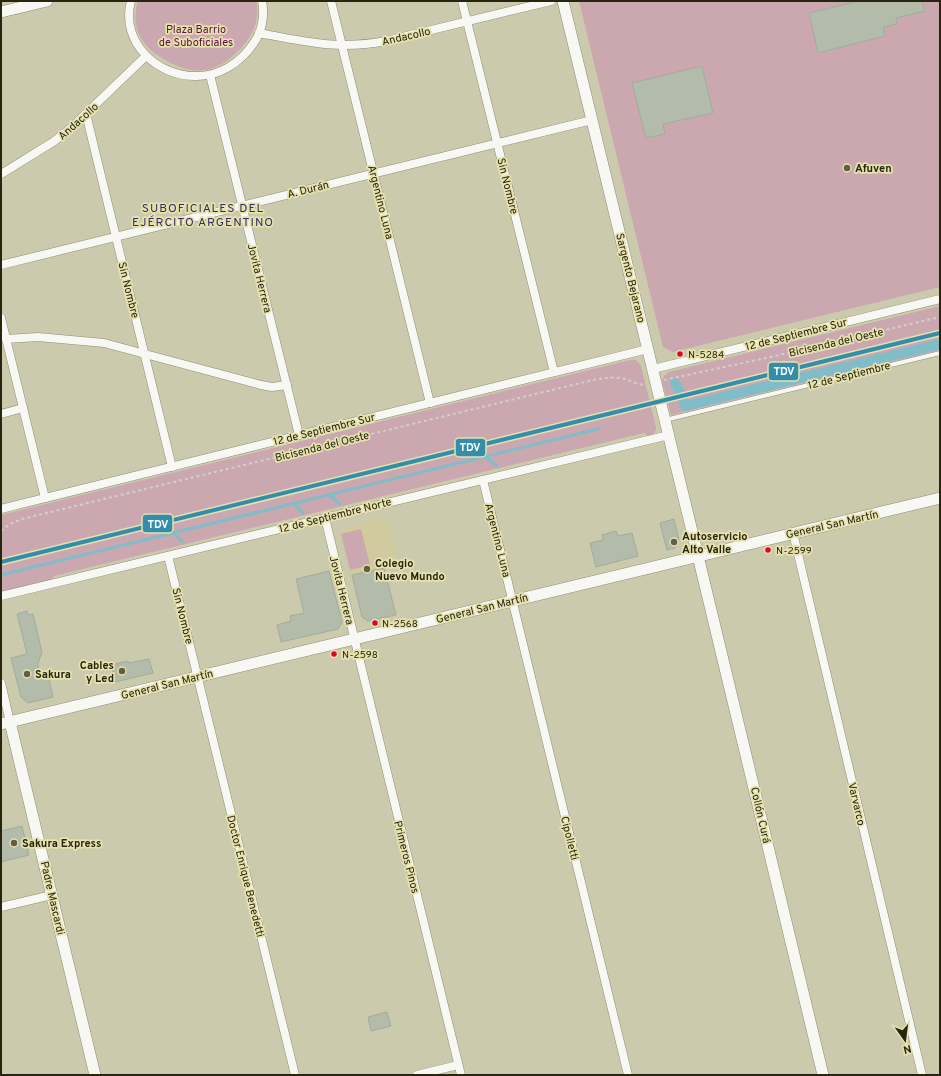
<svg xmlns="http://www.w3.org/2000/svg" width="941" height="1076" font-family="Overpass,sans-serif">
	<rect width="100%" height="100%" fill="#cccaad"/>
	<!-- built -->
	<polygon fill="#cfcb9e" points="387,517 399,564 384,568 396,615 368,621 362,617 341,534 346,527"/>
	<!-- green -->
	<g fill="#cba8b0">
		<path d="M138,1H256C260,18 254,33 243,46C233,57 220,68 205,70C195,72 185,69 175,65C148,53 128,33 138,1Z"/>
		<polygon points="579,1 940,1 940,287 673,352 663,347"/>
		<polygon points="940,306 940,350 671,415 662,381 664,376 669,372"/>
		<path d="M630,360H636L641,366L656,427C656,433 653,435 648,437L644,433L54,576L51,580L1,592V515Z"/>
		<polygon points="361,529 370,565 350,570 341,534"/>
	</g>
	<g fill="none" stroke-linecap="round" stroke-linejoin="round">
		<!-- stream -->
		<g stroke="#80bdc9" stroke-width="3">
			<polyline points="680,407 686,406"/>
			<polyline points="486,457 497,466"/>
			<polyline points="329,495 340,504"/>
			<polyline points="293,503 303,513"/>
			<polyline points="173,533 183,542"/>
			<polyline points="1,575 598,429"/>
		</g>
		<!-- canal -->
		<g stroke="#80bdc9" stroke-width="10">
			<polyline points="675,383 680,392"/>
			<polyline points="683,399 686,406 940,344"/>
		</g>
	</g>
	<!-- building -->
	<g fill="#b3bcaa" stroke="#a3ac9a">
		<polygon points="859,1 922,1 925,11 896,18 897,24 883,27 885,36 818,53 809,13"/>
		<polygon points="702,66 713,113 663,124 665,134 646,138 632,83"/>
		<polygon points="674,519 679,540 675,548 667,550 660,523"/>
		<polygon points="616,531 618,536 632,533 638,556 596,567 590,543 603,540 602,535"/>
		<polygon points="384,568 396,615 368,621 362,617 352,575"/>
		<polygon points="329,571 342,622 338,629 281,642 277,625 291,621 290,616 304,613 296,579"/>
		<polygon points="27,611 28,615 33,614 42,652 38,663 39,677 48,675 53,697 28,703 21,697 11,658 27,654 17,614"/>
		<polygon points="149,659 153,673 115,682 111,665 128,661 129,663"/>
		<polygon points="22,826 29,855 1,862 1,831"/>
		<polygon points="387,1012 391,1026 371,1031 368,1017"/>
	</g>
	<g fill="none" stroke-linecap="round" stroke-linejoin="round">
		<defs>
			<polyline id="lane" points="665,420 940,353"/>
			<g id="street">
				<path d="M131,1C120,42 157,77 197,76C220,76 240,63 253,44C262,32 265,16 262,1"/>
				<polyline points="331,1 430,403"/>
				<polyline points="462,1 554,372"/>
				<path d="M259,33C306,42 339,50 386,41L551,1"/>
				<polyline points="210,75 299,435"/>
				<polyline points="86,114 172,467"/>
				<polyline points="1,174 53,142 71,128 146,56"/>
				<polyline points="1,265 592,120"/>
				<polyline points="1,318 45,498"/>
				<polyline points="6,339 38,337 104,343 261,385 272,387 287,385"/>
				<polyline points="653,369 940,299"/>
				<polyline points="1,414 23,408"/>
				<polyline points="483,480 628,1075"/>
				<polyline points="1,509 648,349"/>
				<polyline points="325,518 461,1075"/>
				<polyline points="793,533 922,1075"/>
				<polyline points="168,556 295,1075"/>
				<polyline points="1,596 669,435"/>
				<polyline points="1,683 10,722"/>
				<polyline points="1,907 52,895"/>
				<polyline points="417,1075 458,1065"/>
			</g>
			<g id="secondary">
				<polyline points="563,1 698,556 823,1075"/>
				<polyline points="1,12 47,1"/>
				<polyline points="10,722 95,1075"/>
				<polyline points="1,724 940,498"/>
			</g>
		</defs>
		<!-- lane casing -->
		<use href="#lane" stroke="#8e8c76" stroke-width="5"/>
		<!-- street casing -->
		<use href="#street" stroke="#8e8c76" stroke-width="9"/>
		<!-- secondary casing -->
		<use href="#secondary" stroke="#8e8c76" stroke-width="12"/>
		<!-- path -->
		<g stroke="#d1d0c7" stroke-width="2" stroke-dasharray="3 3" stroke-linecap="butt">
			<polyline points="664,380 775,356 940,317"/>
			<path d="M1,531L10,524L22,519L593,380C603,378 612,377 622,378C630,380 638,386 646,384"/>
		</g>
		<!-- lane -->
		<use href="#lane" stroke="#f7f7f3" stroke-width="4"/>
		<!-- street -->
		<use href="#street" stroke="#f7f7f3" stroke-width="8"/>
		<!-- secondary -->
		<use href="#secondary" stroke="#f7f7f3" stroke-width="11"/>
		<defs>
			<polyline id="rail-1" points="1,562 940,333"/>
		</defs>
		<!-- rail-1 casing -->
		<use href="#rail-1" stroke="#e6e1ad" stroke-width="7"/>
		<!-- rail-1 -->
		<use href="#rail-1" stroke="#328eab" stroke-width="4"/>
	</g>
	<!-- markers -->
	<g fill="#615f47" stroke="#e6e1ad" stroke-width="1.5">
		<circle cx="847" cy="168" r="4"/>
		<circle cx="674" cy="542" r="4"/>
		<circle cx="367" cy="569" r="4"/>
		<circle cx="122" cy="671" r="4"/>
		<circle cx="27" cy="674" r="4"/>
		<circle cx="14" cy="843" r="4"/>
	</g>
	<g fill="#e4002b" stroke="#e6e1ad" stroke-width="1.5">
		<circle cx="680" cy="354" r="3.5"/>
		<circle cx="768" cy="550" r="3.5"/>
		<circle cx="375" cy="623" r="3.5"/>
		<circle cx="334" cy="654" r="3.5"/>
	</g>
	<g text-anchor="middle" stroke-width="3.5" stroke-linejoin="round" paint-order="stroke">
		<!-- bus labels -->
		<g font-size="10" fill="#272510" stroke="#e6e1ad" text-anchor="start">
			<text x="688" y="358">N-5284</text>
			<text x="776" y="554">N-2599</text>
			<text x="382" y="627">N-2568</text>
			<text x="342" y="658">N-2598</text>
		</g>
		<!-- park labels -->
		<g font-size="11" fill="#5c0e45" stroke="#e6e1ad">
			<text x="196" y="33">Plaza Barrio<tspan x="196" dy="13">de Suboficiales</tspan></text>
		</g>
		<!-- street labels -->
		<g font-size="11" fill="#272510" stroke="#e6e1ad">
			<text transform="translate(406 36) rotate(-13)" y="4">Andacollo</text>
			<text transform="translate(78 121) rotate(-42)" y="4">Andacollo</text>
			<text transform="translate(508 186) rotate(76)" y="4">Sin Nombre</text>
			<text transform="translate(308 189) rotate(-14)" y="4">A. Durán</text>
			<text transform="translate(381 202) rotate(76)" y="4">Argentino Luna</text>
			<text transform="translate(260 278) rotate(76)" y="4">Jovita Herrera</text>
			<text transform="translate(631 278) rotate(76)" y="4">Sargento Bejarano</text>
			<text transform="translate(129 290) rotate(76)" y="4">Sin Nombre</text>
			<text transform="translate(796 334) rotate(-14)" y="4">12 de Septiembre Sur</text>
			<text transform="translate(836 342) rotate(-13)" y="4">Bicisenda del Oeste</text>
			<text transform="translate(849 375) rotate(-14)" y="4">12 de Septiembre</text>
			<text transform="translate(324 429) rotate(-14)" y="4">12 de Septiembre Sur</text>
			<text transform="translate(322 446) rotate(-14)" y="4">Bicisenda del Oeste</text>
			<text transform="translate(335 515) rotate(-14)" y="4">12 de Septiembre Norte</text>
			<text transform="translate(832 524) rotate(-13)" y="4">General San Martín</text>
			<text transform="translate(498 540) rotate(76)" y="4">Argentino Luna</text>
			<text transform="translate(342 590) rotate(76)" y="4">Jovita Herrera</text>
			<text transform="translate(482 608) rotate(-14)" y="4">General San Martín</text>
			<text transform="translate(183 616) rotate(76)" y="4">Sin Nombre</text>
			<text transform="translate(167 684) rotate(-14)" y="4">General San Martín</text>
			<text transform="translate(857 804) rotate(77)" y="4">Varvarco</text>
			<text transform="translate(761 815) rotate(77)" y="4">Collón Curá</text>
			<text transform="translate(570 838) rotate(76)" y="4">Cipolletti</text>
			<text transform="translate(407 857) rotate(76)" y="4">Primeros Pinos</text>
			<text transform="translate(246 876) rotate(76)" y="4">Doctor Enrique Benedetti</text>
			<text transform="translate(53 898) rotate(77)" y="4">Padre Mascardi</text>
		</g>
		<!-- poi labels -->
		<g font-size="11" font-weight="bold" fill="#272510" stroke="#e6e1ad" text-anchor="start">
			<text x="855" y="172">Afuven</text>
			<text x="682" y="540">Autoservicio<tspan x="682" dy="13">Alto Valle</tspan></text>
			<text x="375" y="567">Colegio<tspan x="375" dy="13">Nuevo Mundo</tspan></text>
			<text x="114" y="669" text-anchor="end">Cables<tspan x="114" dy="13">y Led</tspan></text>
			<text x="35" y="678">Sakura</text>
			<text x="22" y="847">Sakura Express</text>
		</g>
		<!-- neighbourhood labels -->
		<g font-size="12" letter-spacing="1" fill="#312c67" stroke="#e6e1ad">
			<text x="203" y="212">SUBOFICIALES DEL<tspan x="203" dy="14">EJÉRCITO ARGENTINO</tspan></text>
		</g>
	</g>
	<g stroke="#e6e1ad" stroke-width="1.5">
		<rect x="768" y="362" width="31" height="19" rx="4" fill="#328eab"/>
		<rect x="455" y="438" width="31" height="19" rx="4" fill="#328eab"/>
		<rect x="142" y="514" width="31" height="19" rx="4" fill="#328eab"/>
	</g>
	<g font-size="11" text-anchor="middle" font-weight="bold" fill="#fff">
		<text x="784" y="375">TDV</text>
		<text x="470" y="451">TDV</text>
		<text x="158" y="528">TDV</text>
	</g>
	<!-- border -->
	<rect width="941" height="1076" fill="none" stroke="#272510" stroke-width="4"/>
	<!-- north arrow -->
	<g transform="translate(905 1040) rotate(166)" stroke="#e6e1ad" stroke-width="3" paint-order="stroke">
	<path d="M0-3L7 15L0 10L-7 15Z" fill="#272510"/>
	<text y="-6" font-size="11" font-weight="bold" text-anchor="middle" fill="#272510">N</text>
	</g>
</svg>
